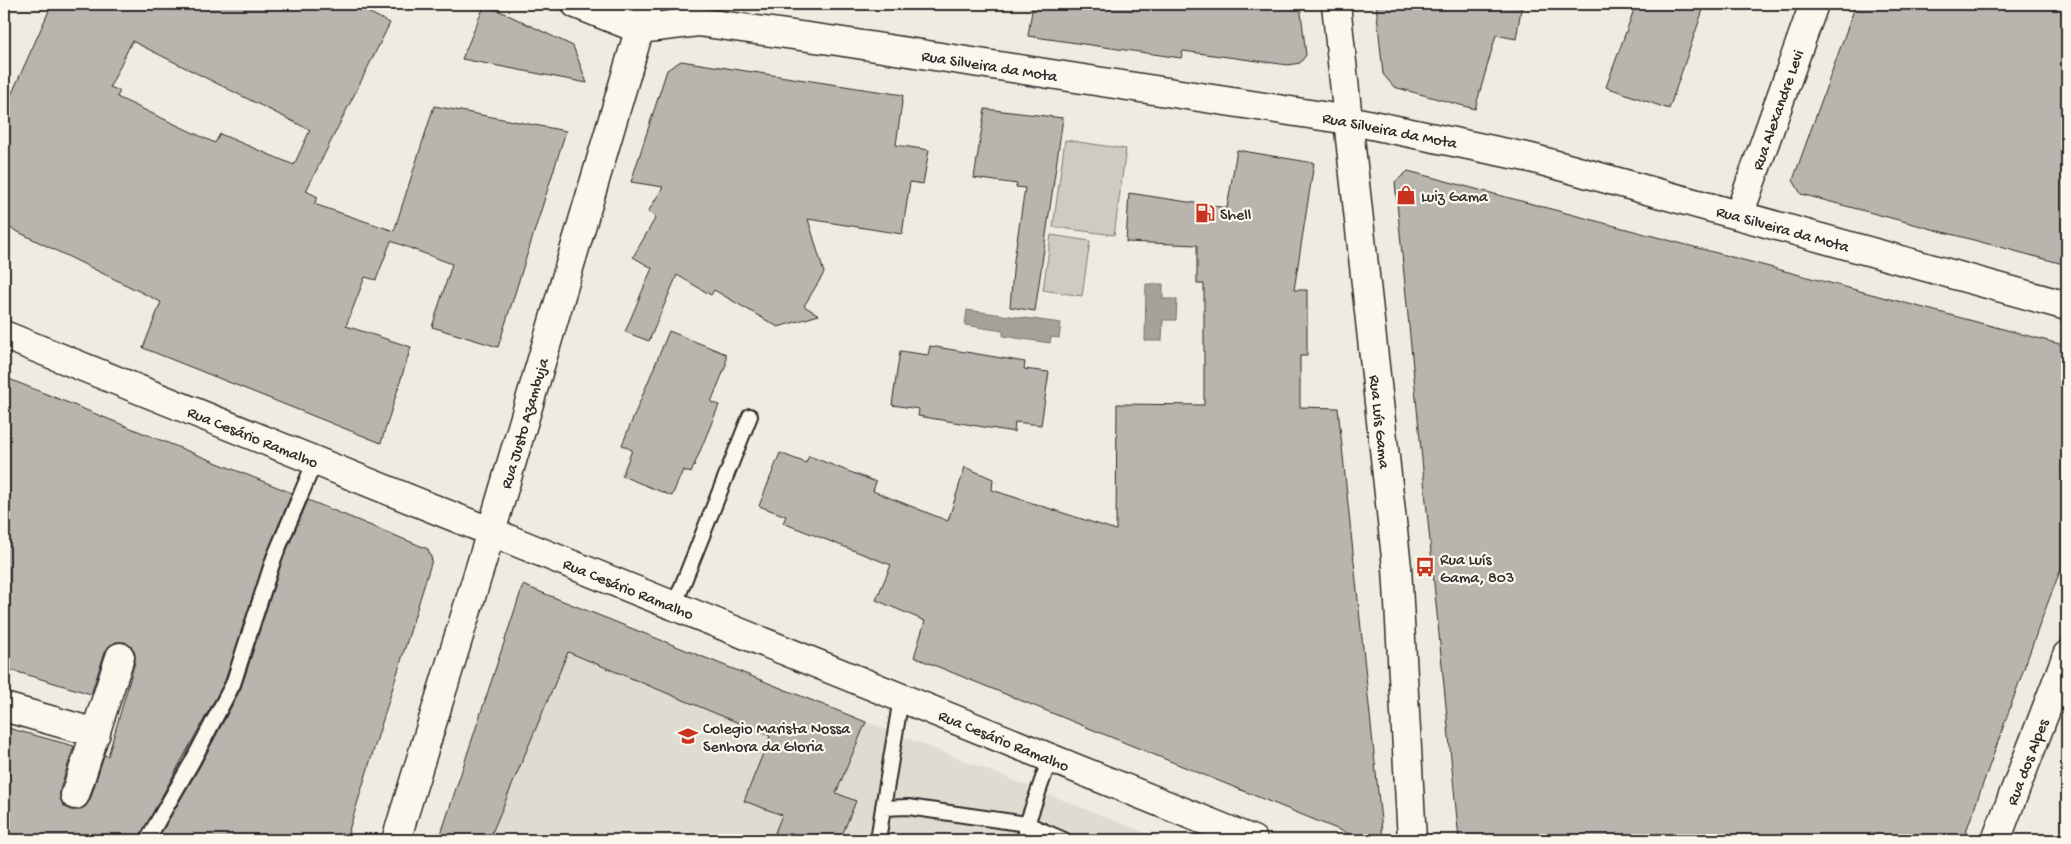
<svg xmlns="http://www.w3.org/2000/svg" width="2071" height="844" font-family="'Gochi Hand',sans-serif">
	<rect width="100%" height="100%" fill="#eeebe0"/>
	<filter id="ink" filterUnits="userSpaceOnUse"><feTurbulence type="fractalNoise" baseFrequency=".02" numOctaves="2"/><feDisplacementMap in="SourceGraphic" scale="10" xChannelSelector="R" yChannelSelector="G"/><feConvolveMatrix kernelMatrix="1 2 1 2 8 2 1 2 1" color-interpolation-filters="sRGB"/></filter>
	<g filter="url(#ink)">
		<!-- built -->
		<polygon fill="#dedbd1" points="523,585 1163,840 439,840"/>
		<!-- green -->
		<g fill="#cecbc2" stroke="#7c7b76">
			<polygon points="1065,140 1126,149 1114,235 1053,227"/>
			<polygon points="1051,235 1090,241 1082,296 1043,290"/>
		</g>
		<!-- water -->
		<g fill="#a4a29a" stroke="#74726e">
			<polygon points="1146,284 1163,284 1163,299 1177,299 1176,320 1163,320 1162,341 1145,341"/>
			<polygon points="967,310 1061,323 1059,338 1051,337 1050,343 1003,336 1003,331 965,325"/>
		</g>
		<!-- building -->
		<g fill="#b8b5ae" stroke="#2b2b2b" fill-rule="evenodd">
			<path d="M52,4H352L390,23L306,191L318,197L314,204L394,231L434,106L566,131L498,347L432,327L452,264L391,241L376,280L365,277L346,326L411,347L381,443L143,348L161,302L4,225V111ZM132,41L310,130L294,165L220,134L215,143L117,97L120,91L110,87Z"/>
			<polygon points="485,4 573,46 587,83 462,59"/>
			<polygon points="1033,4 1300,4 1306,55 1300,63 1288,65 1183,51 1181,58 1028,36"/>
			<polygon points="1376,4 1522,4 1516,39 1496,35 1475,109 1394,87 1383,74"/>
			<polygon points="1636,4 1705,4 1669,109 1606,87"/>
			<polygon points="1856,4 2067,4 2067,265 1801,194 1793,180"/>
			<polygon points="681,61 903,95 896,145 929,150 923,184 910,182 902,234 808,219 824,273 804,306 819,315 778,327 714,290 711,295 677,275 649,341 625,332 652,268 633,257 656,217 648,212 663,187 631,182 667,70"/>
			<polygon points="985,109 1063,118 1035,311 1010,307 1014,260 1025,188 1016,187 1017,184 974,178"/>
			<polygon points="1237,150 1314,163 1294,290 1307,290 1307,356 1300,356 1300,407 1338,408 1383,840 1364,840 914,657 925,621 876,600 891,565 783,523 786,516 759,506 780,453 806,463 809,456 876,482 873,491 948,521 965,467 993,479 992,490 1116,530 1117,404 1204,405 1204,284 1197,284 1197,245 1126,242 1129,193 1227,208"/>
			<polygon points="1408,171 2067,346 2067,553 2042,618 1963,840 1459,840 1395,182"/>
			<polygon points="669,331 726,354 726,365 711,402 719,405 691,473 683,470 672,496 622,476 632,450 622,445"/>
			<polygon points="930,346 1025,362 1024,369 1049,372 1041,425 1015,422 1014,432 918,416 919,409 892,405 900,351 928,355"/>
			<polygon points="4,377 292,493 266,555 225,681 138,840 4,840 4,727 74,746 60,790 60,798 63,805 70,810 78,810 85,807 90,800 104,755 108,756 135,662 135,654 132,647 125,642 116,642 109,646 105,652 91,694 4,668"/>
			<polygon points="308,500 428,549 432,560 346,840 157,840 200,766 241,688 282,561"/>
			<polygon points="523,585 866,722 836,793 856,801 840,840 772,840 782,815 744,801 770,736 568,652 489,840 439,840"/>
		</g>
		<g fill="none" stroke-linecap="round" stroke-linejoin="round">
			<defs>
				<g id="service">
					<polyline points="674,606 750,416"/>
					<polyline points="883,808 901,698"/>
					<polyline points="147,840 192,762 233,684 274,558 315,461"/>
					<polyline points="878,840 883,808 908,807 1027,824 1064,840"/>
					<polyline points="1025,840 1027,824 1050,758"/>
				</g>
				<g id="minor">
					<path id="s1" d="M1336,4L1348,120L1531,158L2067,306"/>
					<path id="s2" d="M1739,215L1814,4"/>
					<path id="s3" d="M4,335L1253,840"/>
					<polyline points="4,707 96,733"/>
					<polyline points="75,795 120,657"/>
					<path id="s4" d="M396,840L491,532L647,4"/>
					<path id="s5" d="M1996,840L2067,655"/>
				</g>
				<g id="secondary">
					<path id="s6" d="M576,4L639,29L698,22L837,41L1348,120L1397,567L1412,840"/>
				</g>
			</defs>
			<!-- service casing -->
			<use href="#service" stroke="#2b2b2b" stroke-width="18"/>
			<!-- minor casing -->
			<use href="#minor" stroke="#2b2b2b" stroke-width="31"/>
			<!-- secondary casing -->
			<use href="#secondary" stroke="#2b2b2b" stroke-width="31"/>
			<!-- service -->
			<use href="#service" stroke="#fbf7ec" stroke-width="14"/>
			<!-- minor -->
			<use href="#minor" stroke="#fbf7ec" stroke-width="28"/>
			<!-- secondary -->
			<use href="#secondary" stroke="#fbf7ec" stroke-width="28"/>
		</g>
	</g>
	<!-- icons -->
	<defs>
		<symbol id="shop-bare" viewBox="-9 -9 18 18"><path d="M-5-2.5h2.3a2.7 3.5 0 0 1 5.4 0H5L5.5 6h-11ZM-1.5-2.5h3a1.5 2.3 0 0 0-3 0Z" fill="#c8321e" stroke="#fbf7ec" stroke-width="2.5" paint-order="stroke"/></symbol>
		<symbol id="fuel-bare" viewBox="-9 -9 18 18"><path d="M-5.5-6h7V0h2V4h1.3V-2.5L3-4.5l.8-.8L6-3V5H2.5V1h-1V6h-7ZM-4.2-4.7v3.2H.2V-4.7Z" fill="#c8321e" stroke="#fbf7ec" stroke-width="2.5" paint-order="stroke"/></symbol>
		<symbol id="bus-bare" viewBox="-9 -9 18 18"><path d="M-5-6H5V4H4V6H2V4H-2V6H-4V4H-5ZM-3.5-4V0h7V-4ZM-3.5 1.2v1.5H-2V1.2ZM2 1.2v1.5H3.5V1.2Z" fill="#c8321e" stroke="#fbf7ec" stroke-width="2.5" paint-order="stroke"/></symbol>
		<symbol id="school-bare" viewBox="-9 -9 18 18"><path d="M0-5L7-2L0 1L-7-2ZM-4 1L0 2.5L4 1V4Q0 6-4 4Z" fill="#c8321e" stroke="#fbf7ec" stroke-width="2.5" paint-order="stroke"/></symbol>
	</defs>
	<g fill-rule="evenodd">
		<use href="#shop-bare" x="1392" y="181" width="28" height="28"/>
		<use href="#fuel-bare" x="1191" y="199" width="28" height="28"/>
		<use href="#bus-bare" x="1411" y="553" width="28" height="28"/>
		<use href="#school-bare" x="674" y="722" width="28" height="28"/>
	</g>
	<g text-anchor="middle" stroke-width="4.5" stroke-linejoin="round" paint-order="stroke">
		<!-- street labels -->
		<g font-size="16" fill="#2b2b2b" stroke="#fbf7ec">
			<text dy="6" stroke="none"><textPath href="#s6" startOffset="422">Rua Silveira da Mota</textPath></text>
			<text dy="6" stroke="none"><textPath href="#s2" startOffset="112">Rua Alexandre Levi</textPath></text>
			<text transform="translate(1390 129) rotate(11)" y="6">Rua Silveira da Mota</text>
			<text dy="6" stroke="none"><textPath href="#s1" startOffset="565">Rua Silveira da Mota</textPath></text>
			<text dy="6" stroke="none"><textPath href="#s6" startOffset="1088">Rua Luís Gama</textPath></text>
			<text dy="6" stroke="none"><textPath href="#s4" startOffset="436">Rua Justo Azambuja</textPath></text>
			<text dy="6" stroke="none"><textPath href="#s3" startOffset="269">Rua Cesário Ramalho</textPath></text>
			<text dy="6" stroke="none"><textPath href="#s3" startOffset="674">Rua Cesário Ramalho</textPath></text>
			<text dy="6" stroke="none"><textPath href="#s3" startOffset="1079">Rua Cesário Ramalho</textPath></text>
			<text dy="6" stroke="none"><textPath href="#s5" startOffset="84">Rua dos Alpes</textPath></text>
		</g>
		<!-- poi labels -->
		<g font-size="16" fill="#2b2b2b" stroke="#fbf7ec" text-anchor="start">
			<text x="1421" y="201">Luiz Gama</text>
			<text x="1220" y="219">Shell</text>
			<text x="1440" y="564">Rua Luís<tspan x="1440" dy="18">Gama, 803</tspan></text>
			<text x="703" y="733">Colegio Marista Nossa<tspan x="703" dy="18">Senhora da Gloria</tspan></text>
		</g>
	</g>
	<!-- margin -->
	<rect width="2071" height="844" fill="none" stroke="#fbf7ec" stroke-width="20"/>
	<rect x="10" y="10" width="2051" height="824" fill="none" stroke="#2b2b2b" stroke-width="2" filter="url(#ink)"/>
</svg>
